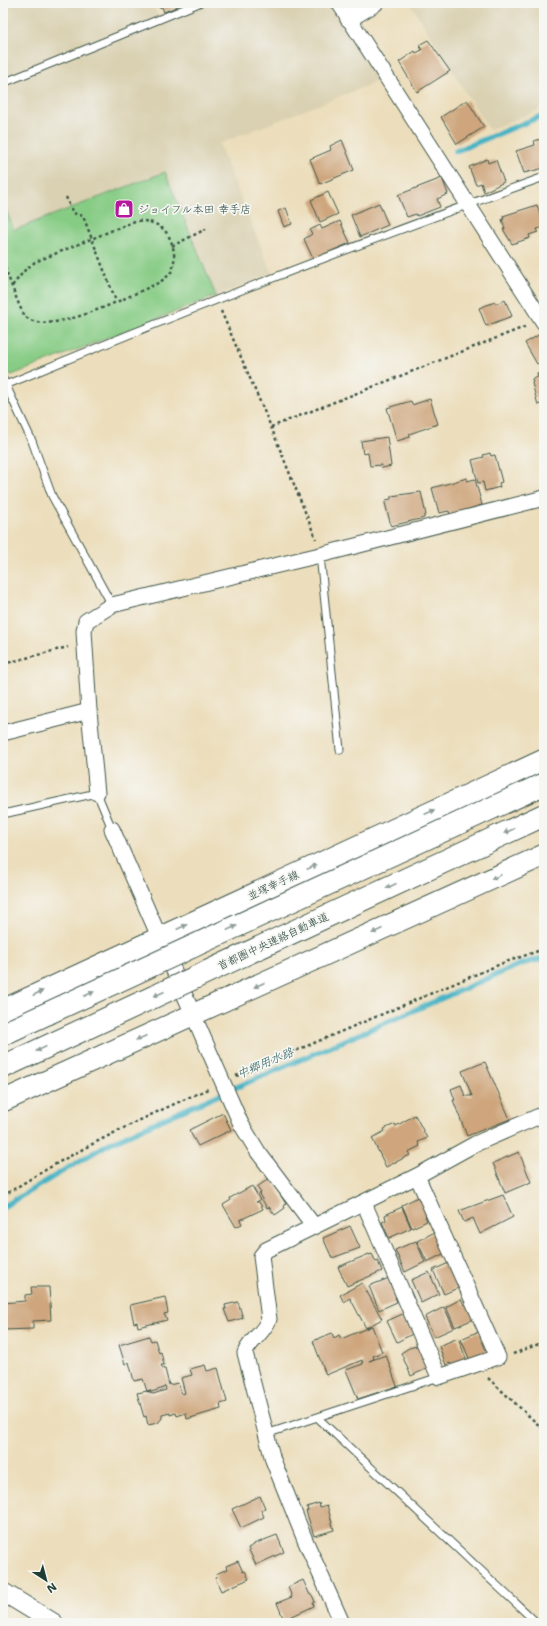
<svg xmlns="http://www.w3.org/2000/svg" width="547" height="1626" font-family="'Shantell Sans','Klee One',sans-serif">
	<rect width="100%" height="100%" fill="#f6f6f2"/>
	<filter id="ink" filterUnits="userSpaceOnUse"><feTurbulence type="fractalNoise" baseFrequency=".025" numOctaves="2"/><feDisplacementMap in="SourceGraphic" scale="8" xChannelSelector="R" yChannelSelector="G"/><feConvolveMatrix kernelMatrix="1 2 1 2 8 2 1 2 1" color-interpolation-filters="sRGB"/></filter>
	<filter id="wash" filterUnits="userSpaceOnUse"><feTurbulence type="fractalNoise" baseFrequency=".012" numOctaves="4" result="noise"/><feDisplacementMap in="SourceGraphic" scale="16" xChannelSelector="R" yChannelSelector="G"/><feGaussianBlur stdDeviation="0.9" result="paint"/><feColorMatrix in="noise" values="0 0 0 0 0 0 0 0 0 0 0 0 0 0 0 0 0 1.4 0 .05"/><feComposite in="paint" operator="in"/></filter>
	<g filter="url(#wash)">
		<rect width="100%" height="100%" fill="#ecdebc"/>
		<!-- built -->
		<g fill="#dad1b2">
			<polygon points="3,3 152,3 158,15 187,3 327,3 379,81 219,144 272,274 12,375 7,373 3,363"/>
			<polygon points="410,3 544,3 544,108 489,130"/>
		</g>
		<!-- green -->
		<polygon fill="#87cc85" stroke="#53845c" points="165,172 216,296 12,375 7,373 3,363 3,203 14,230"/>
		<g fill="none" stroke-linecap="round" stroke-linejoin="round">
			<!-- stream -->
			<g stroke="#47b3c4" stroke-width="5.5">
				<polyline points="456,151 544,115"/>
				<polyline points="3,1207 108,1144 154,1123 521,964 544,958"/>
			</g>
		</g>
		<g id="blocks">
			<!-- building -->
			<g fill="#cea57b">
				<polygon points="157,3 176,3 178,6 164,12 162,7 159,8"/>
				<polygon points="428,40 450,71 417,92 399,62 415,51 416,53 422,50 419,45"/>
				<polygon points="467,100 484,127 457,144 441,117"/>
				<polygon points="544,138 544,168 524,173 516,151 535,145 534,141"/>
				<polygon points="342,140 354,170 320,184 310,159 331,150 330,146"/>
				<polygon points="487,159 488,163 496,160 504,182 484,192 481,183 476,185 469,167"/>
				<polygon points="442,178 448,194 437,199 440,207 417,216 416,214 407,217 398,195"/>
				<polygon points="328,192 338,214 320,222 311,200"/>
				<polygon points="379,203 388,225 360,237 351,215"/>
				<polygon points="537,205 544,227 537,229 538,232 529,235 530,238 512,244 503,229 505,229 502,219 504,219 503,216"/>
				<polygon points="286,208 292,224 284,227 278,211"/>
				<polygon points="340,221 350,243 313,259 304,239 312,234 310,230 320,225 322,229"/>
				<polygon points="505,300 512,316 486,326 479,308 495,302 496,304"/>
				<polygon points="542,333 544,360 537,364 525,343"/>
				<polygon points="544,372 544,403 538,405 532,383 533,382 532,379 538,377 537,374"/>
				<polygon points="430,399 438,424 409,434 410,437 397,441 387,408 411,401 412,405"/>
				<polygon points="387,437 391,466 382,468 381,465 370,466 368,453 363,454 361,441"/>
				<polygon points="490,453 491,456 495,455 502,482 499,483 500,487 485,491 483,482 478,483 472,460 484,457 483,455"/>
				<polygon points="467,478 467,481 475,479 482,505 450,515 449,511 439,513 432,488"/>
				<polygon points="421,492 426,515 424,516 424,518 391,526 385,503 386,500 391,499 391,496"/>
				<polygon points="485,1062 510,1119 467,1136 453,1100 455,1100 451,1089 461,1085 465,1096 472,1096 462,1071"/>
				<polygon points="223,1113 231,1130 198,1146 189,1130"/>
				<polygon points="415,1115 427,1138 418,1142 420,1146 408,1152 410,1155 386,1167 372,1138 385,1131 384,1129 395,1124 396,1126"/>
				<polygon points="519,1152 531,1182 505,1193 493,1163"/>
				<polygon points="270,1178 286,1204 284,1206 285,1208 275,1215 269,1207 267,1208 259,1194 261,1193 257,1187"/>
				<polygon points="252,1186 260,1200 256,1202 259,1202 263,1209 240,1220 242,1224 236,1227 223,1205 231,1200 230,1198"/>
				<polygon points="503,1195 513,1217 480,1234 473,1218 464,1222 459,1211"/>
				<polygon points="420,1196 428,1214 425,1216 427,1221 412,1228 402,1205"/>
				<polygon points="402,1207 411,1228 389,1238 382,1222 386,1220 385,1215"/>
				<polygon points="350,1226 360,1248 332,1258 323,1238"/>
				<polygon points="437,1231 445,1253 427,1262 417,1241"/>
				<polygon points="416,1241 425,1262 405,1272 395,1250"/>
				<polygon points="369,1254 369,1255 372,1254 376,1262 378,1261 382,1271 347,1286 338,1267"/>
				<polygon points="451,1262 460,1287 444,1294 433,1270"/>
				<polygon points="429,1272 439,1294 421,1303 411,1280"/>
				<polygon points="389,1278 396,1296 395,1297 397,1302 379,1310 369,1286"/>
				<polygon points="362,1283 382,1319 366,1328 350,1298 344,1302 340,1295"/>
				<polygon points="31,1287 49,1287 51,1320 33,1321 33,1329 3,1330 3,1303 25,1301 25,1295 32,1294"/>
				<polygon points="165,1297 168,1313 164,1314 167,1320 138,1327 137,1322 134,1323 130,1305"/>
				<polygon points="461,1299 464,1305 469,1303 476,1318 455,1327 446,1307"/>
				<polygon points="238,1302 243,1318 229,1322 224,1309 226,1309 225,1305"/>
				<polygon points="444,1307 454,1328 434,1337 425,1317"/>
				<polygon points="407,1312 416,1332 397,1342 387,1321"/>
				<polygon points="372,1326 382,1352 373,1356 374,1359 369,1361 386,1355 397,1386 358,1399 346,1370 363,1364 362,1360 326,1375 313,1341 332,1333 334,1338 339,1335 341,1339"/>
				<polygon points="477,1332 479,1333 488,1347 486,1349 488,1353 470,1361 461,1339"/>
				<polygon points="149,1336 151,1341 155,1340 159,1353 161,1352 164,1365 161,1365 163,1369 165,1369 169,1385 178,1383 182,1394 185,1393 181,1378 192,1375 190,1369 205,1365 207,1371 218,1368 227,1402 220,1404 221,1409 187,1419 186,1413 177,1416 176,1413 170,1415 170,1413 162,1415 162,1418 158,1423 148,1425 146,1416 144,1417 137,1393 147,1391 147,1392 150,1391 150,1393 153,1394 166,1390 165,1386 164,1388 151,1392 150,1390 147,1391 143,1379 134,1381 129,1362 125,1364 119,1345"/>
				<polygon points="458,1338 467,1361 452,1368 450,1363 446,1365 439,1346"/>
				<polygon points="420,1345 430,1367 411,1376 401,1353 409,1348"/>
				<polygon points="260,1496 265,1508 261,1510 264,1517 241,1528 232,1509"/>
				<polygon points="319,1503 320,1507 327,1505 334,1530 314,1536 306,1511 308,1511 307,1507"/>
				<polygon points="277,1535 284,1552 256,1565 248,1548 254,1545 254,1544"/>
				<polygon points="238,1561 243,1572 245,1571 249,1579 221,1591 215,1578 217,1577 216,1574 227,1569 226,1566"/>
				<polygon points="303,1580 310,1595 312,1595 315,1602 313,1603 314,1606 284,1620 277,1603 292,1597 288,1587"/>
			</g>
		</g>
	</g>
	<g filter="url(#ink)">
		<use href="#blocks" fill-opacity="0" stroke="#3e5548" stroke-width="1"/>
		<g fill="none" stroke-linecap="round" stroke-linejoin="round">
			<defs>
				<g id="service">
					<polyline points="3,83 199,3"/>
					<polyline points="3,379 32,441 52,496 112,605"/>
					<path d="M3,386C182,312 362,242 544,177"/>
					<polyline points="320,555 340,750"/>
					<polyline points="3,814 97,793 112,829"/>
					<polyline points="318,1418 537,1623"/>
					<polyline points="266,1434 439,1377"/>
				</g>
				<g id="minor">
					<polyline points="339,3 544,323"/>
					<polyline points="3,733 89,711"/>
					<polyline points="97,793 89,711 84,631 86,621 112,605 320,555 544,498"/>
					<polyline points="112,829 241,1124 258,1152 314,1226"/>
					<polyline points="364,1203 439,1377 498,1357 417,1176"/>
					<path d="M342,1623L305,1540L273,1460L245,1353C250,1340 264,1333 269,1319L261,1256L266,1250L417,1176L475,1144L544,1114"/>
				</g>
				<g id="tertiary">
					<polyline points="349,18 374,3"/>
					<polyline points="3,1592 54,1623"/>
				</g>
				<g id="secondary">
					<polyline points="3,1010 544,760"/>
					<polyline points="3,1101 544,855"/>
				</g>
			</defs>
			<!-- service casing -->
			<use href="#service" stroke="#3e5548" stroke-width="9"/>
			<!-- minor casing -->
			<use href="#minor" stroke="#3e5548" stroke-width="17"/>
			<!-- tertiary casing -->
			<use href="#tertiary" stroke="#3e5548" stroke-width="20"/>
			<!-- secondary casing -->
			<use href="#secondary" stroke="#3e5548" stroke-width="23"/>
			<!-- path -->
			<g stroke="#3e5548" stroke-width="2.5" stroke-dasharray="3 3" stroke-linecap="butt">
				<polyline points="66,197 73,213 83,216 116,301"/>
				<polyline points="172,246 206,229"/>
				<path d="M3,262C8,275 18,306 25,316C46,339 129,296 154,285C160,282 167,278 171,272C178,259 173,237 162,228C154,222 144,220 135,221L35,262L25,270L12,286"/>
				<polyline points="221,311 271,427 316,539"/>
				<polyline points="271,427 527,326"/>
				<polyline points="3,664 68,647"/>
				<polyline points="236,1076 503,963 544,949"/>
				<path d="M3,1196C68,1154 137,1120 208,1089"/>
				<polyline points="513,1354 544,1342"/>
				<polyline points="488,1378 544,1430"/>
			</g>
			<!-- service -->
			<use href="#service" stroke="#fff" stroke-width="7"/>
			<!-- minor -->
			<use href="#minor" stroke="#fff" stroke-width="15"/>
			<!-- tertiary -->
			<use href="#tertiary" stroke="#fff" stroke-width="18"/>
			<!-- secondary -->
			<use href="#secondary" stroke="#fff" stroke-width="21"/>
			<defs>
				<g id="motorway-bridge">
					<polyline points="3,1034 544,784"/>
					<polyline points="3,1067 544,815"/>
				</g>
			</defs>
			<!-- motorway-bridge casing -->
			<use href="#motorway-bridge" stroke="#3e5548" stroke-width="24" stroke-linecap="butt"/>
			<!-- motorway-bridge -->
			<use href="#motorway-bridge" stroke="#fff" stroke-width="22"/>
		</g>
		<!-- one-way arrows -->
		<defs><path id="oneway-solid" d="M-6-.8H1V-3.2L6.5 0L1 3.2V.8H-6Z"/></defs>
		<g fill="#8f9e9a">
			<use href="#oneway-solid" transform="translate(430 812) rotate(-25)"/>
			<use href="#oneway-solid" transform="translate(509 831) rotate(155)"/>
			<use href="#oneway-solid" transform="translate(312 867) rotate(-25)"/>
			<use href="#oneway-solid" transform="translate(496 877) rotate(156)"/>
			<use href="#oneway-solid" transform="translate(391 886) rotate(155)"/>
			<use href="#oneway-solid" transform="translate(182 927) rotate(-25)"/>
			<use href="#oneway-solid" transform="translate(232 928) rotate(-25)"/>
			<use href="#oneway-solid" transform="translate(377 931) rotate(156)"/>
			<use href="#oneway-solid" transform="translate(259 985) rotate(156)"/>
			<use href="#oneway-solid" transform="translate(38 993) rotate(-25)"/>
			<use href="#oneway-solid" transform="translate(89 994) rotate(-25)"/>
			<use href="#oneway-solid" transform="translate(159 994) rotate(155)"/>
			<use href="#oneway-solid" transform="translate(141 1038) rotate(156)"/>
			<use href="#oneway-solid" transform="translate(41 1049) rotate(155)"/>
		</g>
	</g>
	<!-- icons -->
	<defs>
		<symbol id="shop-square" viewBox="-11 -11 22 22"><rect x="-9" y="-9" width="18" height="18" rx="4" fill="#b5179e" stroke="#f6f6f2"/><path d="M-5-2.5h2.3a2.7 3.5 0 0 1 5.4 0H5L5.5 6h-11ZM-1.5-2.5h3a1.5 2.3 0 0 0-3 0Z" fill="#fff"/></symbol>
	</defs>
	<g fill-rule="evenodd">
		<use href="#shop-square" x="113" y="198" width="22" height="22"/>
	</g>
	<g text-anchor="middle" stroke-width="3.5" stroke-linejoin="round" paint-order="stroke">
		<!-- poi labels -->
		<g font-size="11" fill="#1f3d34" stroke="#f6f6f2" text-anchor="start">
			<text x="138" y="213">ジョイフル本田 幸手店</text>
		</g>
		<!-- street labels -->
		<g font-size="11" fill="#1f3d34" stroke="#f6f6f2">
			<text transform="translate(273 885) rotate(-25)" y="4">並塚幸手線</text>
			<text transform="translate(273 941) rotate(-25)" y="4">首都圏中央連絡自動車道</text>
		</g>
		<!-- water labels -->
		<g font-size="12" font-style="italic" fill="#2b605f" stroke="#f6f6f2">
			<text transform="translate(265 1063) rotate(-23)" y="4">中郷用水路</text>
		</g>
	</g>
	<!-- margin -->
	<rect width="547" height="1626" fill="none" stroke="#f6f6f2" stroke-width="16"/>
	<!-- north arrow -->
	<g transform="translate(46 1580) rotate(144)" stroke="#f6f6f2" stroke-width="3" paint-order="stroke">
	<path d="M0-3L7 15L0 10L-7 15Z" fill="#1f3d34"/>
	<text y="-6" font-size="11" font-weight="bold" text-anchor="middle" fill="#1f3d34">N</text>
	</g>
</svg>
